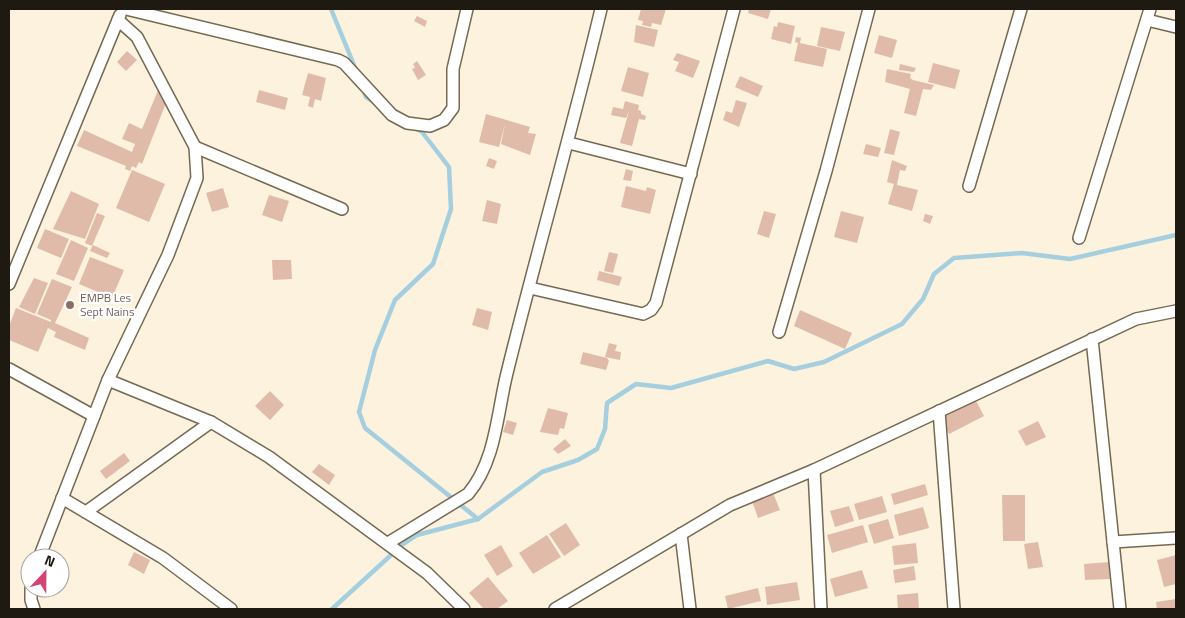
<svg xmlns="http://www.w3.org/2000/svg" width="1185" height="618" font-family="'Titillium Web',sans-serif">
	<rect width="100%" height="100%" fill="#fdf2de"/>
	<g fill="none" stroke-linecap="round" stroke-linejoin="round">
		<!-- stream -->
		<g stroke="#a5cfde" stroke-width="4.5">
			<polyline points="331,9 356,70"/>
			<polyline points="363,89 366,97 375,103"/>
			<polyline points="414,127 422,132 449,167 451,209 433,264 395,300 375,350 359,412 365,428 478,519"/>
			<polyline points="332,609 402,545 417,535 478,519 542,472 578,460 597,449 605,429 607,403 636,384 671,388 768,361 794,369 824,362 902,324 923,299 934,274 954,258 1022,253 1070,259 1176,235"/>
		</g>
	</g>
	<!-- building -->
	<g fill="#e0bbaa">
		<polygon points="641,9 666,9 661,25 652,23 651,27 642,25 643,21 638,20"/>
		<polygon points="749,9 771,9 768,19 748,13"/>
		<polygon points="417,16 427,21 425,27 414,21"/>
		<polygon points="778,22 795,26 791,44 771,39 774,26 777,27"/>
		<polygon points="636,25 658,30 654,47 634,42"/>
		<polygon points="821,27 845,32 840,51 817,46"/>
		<polygon points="879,35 897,40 892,58 874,53"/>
		<polygon points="796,37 801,38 800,43 827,49 823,67 794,61 798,43 795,42"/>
		<polygon points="127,51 137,60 126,71 117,62"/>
		<polygon points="677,53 700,61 693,78 675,71 679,62 673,60"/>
		<polygon points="417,61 426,75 418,80 412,69 415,68 413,64"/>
		<polygon points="933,63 960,70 955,89 928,82"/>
		<polygon points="900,64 916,68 914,72 899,70"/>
		<polygon points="628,67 649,73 643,97 621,91"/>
		<polygon points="887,69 911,74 910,78 913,80 934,85 931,90 923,89 916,116 904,113 910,89 885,82"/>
		<polygon points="308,73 326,78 321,101 315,99 313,108 308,106 310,97 302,95"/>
		<polygon points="740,76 763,86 758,97 735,87"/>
		<polygon points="159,88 166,103 142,164 139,162 136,168 132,166 130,171 125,169 126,166 77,146 84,130 132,152 135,144 122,139 129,123 142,129"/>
		<polygon points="259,90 288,98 285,110 256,102"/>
		<polygon points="736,100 747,103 739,127 723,120 726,111 732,113"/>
		<polygon points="625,101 639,105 638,110 641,111 641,114 646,116 645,120 639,119 632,146 620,143 629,111 626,118 611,115 613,107 623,109"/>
		<polygon points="486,114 530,127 528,133 536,134 530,155 501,144 505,124 499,147 479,142"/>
		<polygon points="890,129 900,132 894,155 884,153"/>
		<polygon points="866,144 881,148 878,157 863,154"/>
		<polygon points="489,158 497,161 494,169 486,166"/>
		<polygon points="892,160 907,166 905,171 900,170 897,185 918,190 912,211 888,204 894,184 887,182"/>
		<polygon points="626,169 633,171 631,181 623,180"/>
		<polygon points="132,170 165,184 149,222 116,208"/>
		<polygon points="626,186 646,191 647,187 656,190 650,214 621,207"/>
		<polygon points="223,188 229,207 212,212 206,193"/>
		<polygon points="71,191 99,204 85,239 53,229"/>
		<polygon points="269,195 289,201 282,222 262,215"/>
		<polygon points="487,200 501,204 497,224 482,221"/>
		<polygon points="764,211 776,214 769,238 757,234"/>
		<polygon points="841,211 864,217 857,243 834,237"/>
		<polygon points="97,213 105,216 92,246 85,243"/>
		<polygon points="925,214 933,216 930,224 923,221"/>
		<polygon points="45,229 69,239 61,258 37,248"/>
		<polygon points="71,240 88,248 74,281 56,274"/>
		<polygon points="93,245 110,253 107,258 90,251"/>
		<polygon points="609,252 618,254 613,273 604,271"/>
		<polygon points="90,257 124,270 112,298 79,284"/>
		<polygon points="272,260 291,260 292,279 273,280"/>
		<polygon points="599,271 622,277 619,286 597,280"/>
		<polygon points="34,278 48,283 35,314 19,307"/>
		<polygon points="52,279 72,287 55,323 89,338 85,350 54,337 56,332 48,328 38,352 9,340 9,326 16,308 51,322 51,320 37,314"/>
		<polygon points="477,308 492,312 488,330 472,325"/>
		<polygon points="800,310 852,333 845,349 794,326"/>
		<polygon points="609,343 617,345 615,351 621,352 620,360 605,357"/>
		<polygon points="583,352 607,358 609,361 606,370 580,364"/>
		<polygon points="270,391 284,405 270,420 255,406"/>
		<polygon points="974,397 984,416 949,434 939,414"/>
		<polygon points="548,408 568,413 564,429 560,428 558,435 540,432"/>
		<polygon points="507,420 517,423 513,435 503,432"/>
		<polygon points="1038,421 1046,437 1026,446 1018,431"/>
		<polygon points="565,439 571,446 558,454 553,449"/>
		<polygon points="124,453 130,461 106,479 100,471"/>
		<polygon points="319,464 335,475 329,485 312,472"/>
		<polygon points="925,484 928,495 894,505 891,494"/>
		<polygon points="771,488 780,510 758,518 750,495"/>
		<polygon points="1002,495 1025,495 1025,541 1003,541"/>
		<polygon points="882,496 887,512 859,520 854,504"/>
		<polygon points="849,506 854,521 835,527 830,511"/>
		<polygon points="923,507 929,528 899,536 894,515"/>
		<polygon points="888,519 894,538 874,544 868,525"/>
		<polygon points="566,523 580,545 564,556 549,534"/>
		<polygon points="863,525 868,542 832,553 827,535"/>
		<polygon points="547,535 561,557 533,574 519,553"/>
		<polygon points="1038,542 1043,567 1028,569 1024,544"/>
		<polygon points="916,543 918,563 894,565 892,546"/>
		<polygon points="501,545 513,566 497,576 484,555"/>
		<polygon points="134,552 150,560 144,574 128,565"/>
		<polygon points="1176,555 1176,584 1164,587 1157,560"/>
		<polygon points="1109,562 1110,579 1085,580 1084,564"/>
		<polygon points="914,566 916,580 895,583 893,570"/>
		<polygon points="862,570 868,588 835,597 830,579"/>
		<polygon points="488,577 508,601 497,609 484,609 469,593"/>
		<polygon points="797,582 800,600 767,605 765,587"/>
		<polygon points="758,588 761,601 728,609 725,596"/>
		<polygon points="918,593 919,609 898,609 897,595"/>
		<polygon points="1176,599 1176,609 1157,609 1156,602"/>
	</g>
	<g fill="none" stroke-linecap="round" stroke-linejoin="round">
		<defs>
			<g id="street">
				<polyline points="126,9 338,60 344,63 392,115 407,123 430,126 444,120 453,108 453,69 467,9"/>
				<polyline points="1147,20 1176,27"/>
				<polyline points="569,143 691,174"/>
				<polyline points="195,147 342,209"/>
				<polyline points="969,186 1021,9"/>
				<polyline points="1079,238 1150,9"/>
				<polyline points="9,284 120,15"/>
				<polyline points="530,288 643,314 651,310 656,303 734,9"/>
				<polyline points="779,332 826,171 869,9"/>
				<polyline points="1092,339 1120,609"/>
				<polyline points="9,369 94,416"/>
				<polyline points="108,380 211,422 269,457 427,573 464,609"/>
				<polyline points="939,411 954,609"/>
				<polyline points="814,470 821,609"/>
				<polyline points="62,498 163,558 231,609"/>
				<polyline points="86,512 211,422"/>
				<polyline points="681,534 690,609"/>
				<polyline points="1113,542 1176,538"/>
				<path d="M388,543L468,494C496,461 497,413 507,373C537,251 572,131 601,9"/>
				<polyline points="39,558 108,380 168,255 197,178 195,147 137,37 118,20"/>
				<polyline points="31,588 31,600 34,609"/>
				<polyline points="555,609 730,505 814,470 1136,319 1176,311"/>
			</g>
		</defs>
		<!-- street casing -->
		<use href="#street" stroke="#756952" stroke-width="14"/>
		<!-- street -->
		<use href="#street" stroke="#fff" stroke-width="11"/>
	</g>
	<!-- markers -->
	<circle fill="#8d6e63" stroke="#fff" stroke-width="2" cx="70" cy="305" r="5"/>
	<g text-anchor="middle" stroke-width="4.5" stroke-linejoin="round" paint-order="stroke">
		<!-- education labels -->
		<g font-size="12" fill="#785e54" stroke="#fff" text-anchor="start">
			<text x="80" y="302">EMPB Les<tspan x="80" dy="14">Sept Nains</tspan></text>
		</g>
	</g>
	<!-- border -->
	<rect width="1185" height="618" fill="none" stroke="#1f1a11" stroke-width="20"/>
	<!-- north arrow -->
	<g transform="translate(45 573) rotate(22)"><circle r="24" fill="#ffffff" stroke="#a5a3a0"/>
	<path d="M0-4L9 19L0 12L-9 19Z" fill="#d14473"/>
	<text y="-8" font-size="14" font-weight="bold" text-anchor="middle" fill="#1f1a11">N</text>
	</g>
</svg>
